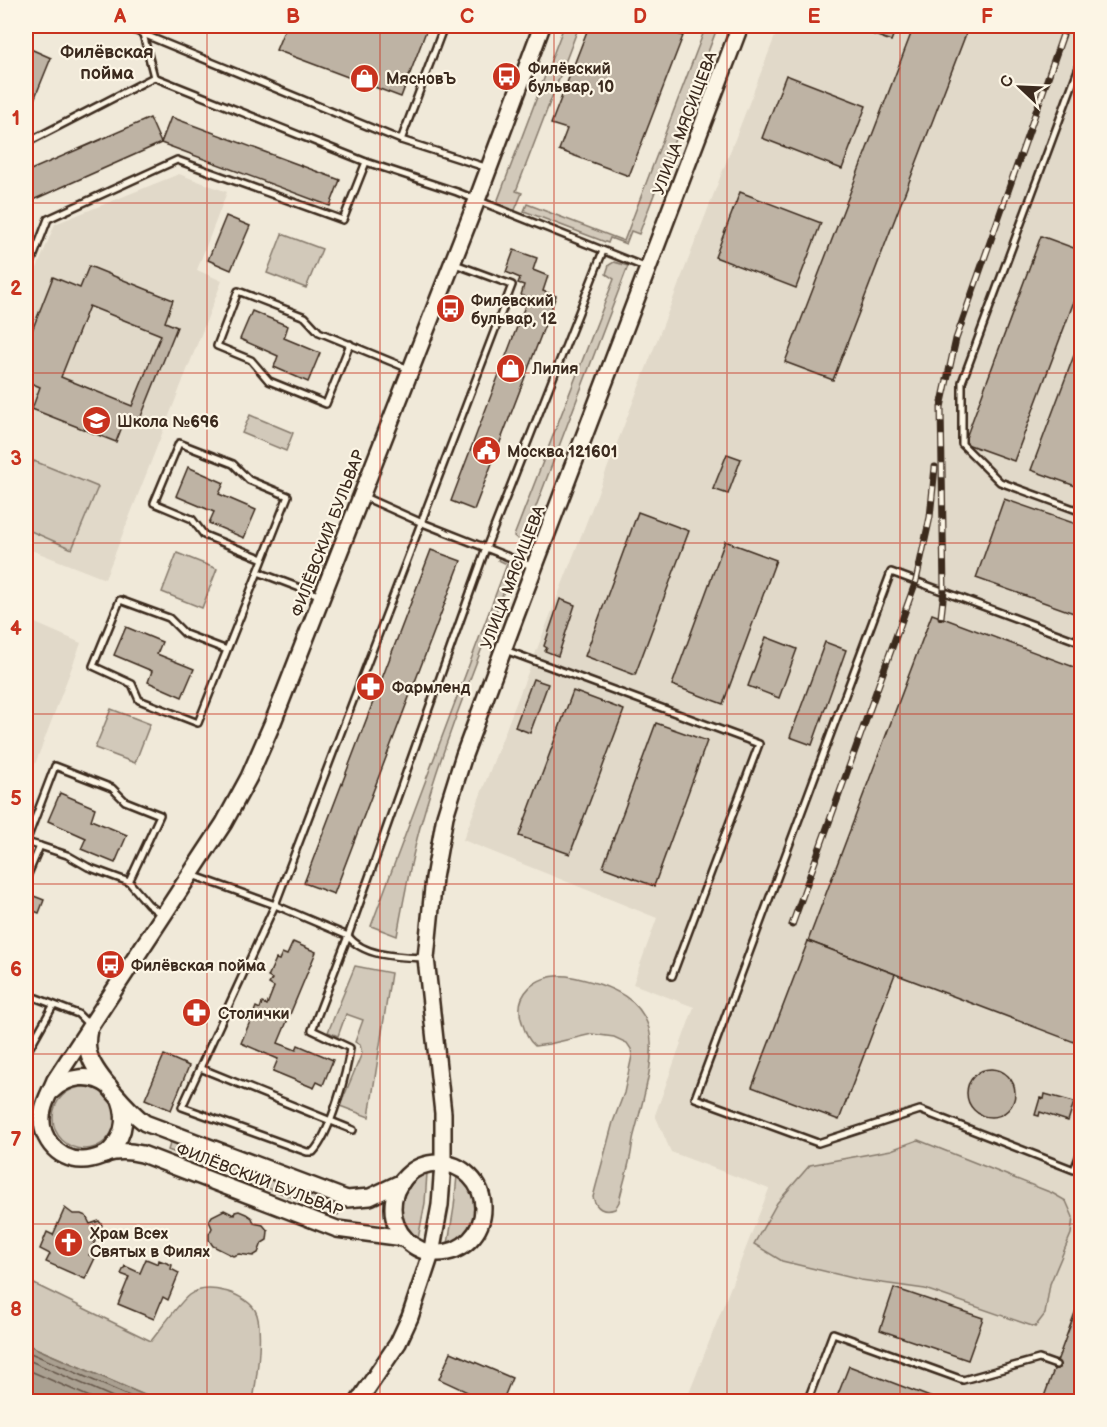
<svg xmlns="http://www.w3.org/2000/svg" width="1107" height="1427" font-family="'Balsamiq Sans',sans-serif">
	<rect width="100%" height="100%" fill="#f0e9d9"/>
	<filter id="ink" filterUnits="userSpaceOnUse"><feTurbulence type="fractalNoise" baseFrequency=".0167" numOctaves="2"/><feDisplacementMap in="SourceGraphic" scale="12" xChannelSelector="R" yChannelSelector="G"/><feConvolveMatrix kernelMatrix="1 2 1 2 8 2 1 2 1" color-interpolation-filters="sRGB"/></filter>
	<g filter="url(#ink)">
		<!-- built -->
		<g fill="#e1d9c9">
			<polygon points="779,26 1081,26 1081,1401 686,1401 769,1189 671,1152 655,1115 694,1007 633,984 657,918 463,840"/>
			<polygon points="179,174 227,192 197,270 222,281 105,579 26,548 26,295 55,224"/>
			<polygon points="26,619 81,643 26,788"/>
		</g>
		<!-- green -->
		<g fill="#d2c9ba" stroke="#867a6c" stroke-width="1.5">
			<polygon points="564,26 579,26 516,191 522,193 515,210 506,210 496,205"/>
			<path d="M682,26C694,25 705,32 716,31L639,234L631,231L626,244L610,238L608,243L524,211L527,204L624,241L703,34Z"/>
			<polygon points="282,234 322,249 306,288 267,273"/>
			<polygon points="614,262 628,266 522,543 514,536 614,279 606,274 609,265"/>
			<polygon points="250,415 293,433 286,451 242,433"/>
			<polygon points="34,461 98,487 72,549 26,529 26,481"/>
			<polygon points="177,553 217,569 202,608 162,592"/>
			<path d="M499,558L515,562C483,647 447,732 422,820C411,858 404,897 397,936L371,926L507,564L498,560Z"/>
			<polygon points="111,709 150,724 135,763 95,748"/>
			<polygon points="355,966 391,973 369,1117 340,1106 362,1053 360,1045 355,1042 363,1020 346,1014 338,1036 328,1032"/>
			<path d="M567,976C676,996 656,1051 634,1135C632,1142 632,1150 630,1158C627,1173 622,1187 619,1202L615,1209C604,1213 596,1209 593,1197L613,1122L624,1093L632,1056L631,1049L627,1043L614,1037L592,1034L549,1044L535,1046C528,1040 526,1034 523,1025C511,994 536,974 567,976Z"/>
			<circle cx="84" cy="1118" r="31"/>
			<polygon points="918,1140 1052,1193 1066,1201 1073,1217 1071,1234 1050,1284 1045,1314 1035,1327 925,1289 861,1280 782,1261 754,1244 777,1203 810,1165 891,1150"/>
			<polygon points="171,1141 342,1206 338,1215 168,1150"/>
			<path d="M427,1173L425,1203L418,1239C393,1221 398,1185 427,1173Z"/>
			<path d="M457,1176C484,1196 479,1232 448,1244L454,1207Z"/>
			<path d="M26,1280L151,1341C161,1329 178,1304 189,1295C200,1287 212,1288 224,1291C234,1293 250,1301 255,1310C265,1327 256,1382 253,1401H158L26,1344Z"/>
		</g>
		<!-- water -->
		<polygon fill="#aaa091" stroke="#7e7163" stroke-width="1.5" points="26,1344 158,1401 26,1401"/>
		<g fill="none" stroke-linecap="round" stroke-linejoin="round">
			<!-- shore -->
			<g stroke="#67594c" stroke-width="1.5">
				<polyline points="26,1351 143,1402"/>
				<polyline points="26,1359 124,1402"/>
				<polyline points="26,1369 101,1402"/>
			</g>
		</g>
		<!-- building -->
		<g fill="#beb3a4" stroke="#3b2a1e" stroke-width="1.5" fill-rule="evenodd">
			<polygon points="286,26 428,26 401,97 276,50"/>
			<polygon points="589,26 656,26 683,36 629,176 559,150 567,129 551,124"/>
			<polygon points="850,26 897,26 891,41"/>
			<polygon points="914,26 969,26 833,380 785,362"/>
			<polygon points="26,47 51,58 29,112 26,110"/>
			<polygon points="786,75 866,106 842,169 762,138"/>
			<polygon points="171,117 340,180 330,206 161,143"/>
			<polygon points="150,118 161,143 26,203 26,172"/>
			<polygon points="740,192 821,223 796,288 715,257"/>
			<polygon points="226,216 250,226 231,270 208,260"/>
			<polygon points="1041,236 1082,251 1082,280 1014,461 964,443"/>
			<polygon points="514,250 537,258 533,270 548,276 543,291 556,296 474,510 451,501 528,298 521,295 524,285 518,283 520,278 506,272"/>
			<path d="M89,266L173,300L165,322L177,327L138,424L125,419L116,442L32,409L40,387L26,381V346L53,277L80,288ZM89,306L161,335L132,406L61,377Z"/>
			<polygon points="252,311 288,326 284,338 320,353 308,382 274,367 278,356 240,339"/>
			<polygon points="1082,334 1082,488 1081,488 1031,470"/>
			<polygon points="727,454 741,459 728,494 713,489"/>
			<polygon points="188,467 224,483 219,494 256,510 244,538 209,523 214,512 176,496"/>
			<polygon points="1004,499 1082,526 1082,616 976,578"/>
			<polygon points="638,512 689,531 635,675 585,656"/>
			<polygon points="725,541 776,560 723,704 672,685"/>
			<polygon points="431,550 461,561 334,894 304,883"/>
			<polygon points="560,599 575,605 558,656 545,651 547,648 544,646"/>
			<polygon points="932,614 1082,670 1082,1045 808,941"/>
			<polygon points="126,627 162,642 157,654 194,669 182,697 148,682 152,671 114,655"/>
			<polygon points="766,637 797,649 779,698 748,686"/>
			<polygon points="825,642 846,650 812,745 790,737"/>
			<polygon points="533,679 548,684 530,733 515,727"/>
			<polygon points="573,691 624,710 570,854 519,836"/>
			<polygon points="656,723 707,741 654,886 603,867"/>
			<polygon points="60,793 95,808 91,820 127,835 115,863 81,849 86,838 48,821"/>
			<polygon points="26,893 44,900 39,913 26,908"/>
			<polygon points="808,941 895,974 839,1120 752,1087"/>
			<polygon points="293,942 316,952 278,1043 296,1050 298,1045 333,1060 323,1085 317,1082 314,1088 273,1071 278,1059 241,1043 256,1007 260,1009 262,1003 267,1005 274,987 269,984 272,979 268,977 276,959 279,960 282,953 287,955"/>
			<polygon points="164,1055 189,1066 171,1110 145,1099"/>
			<circle cx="991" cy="1093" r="24"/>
			<polygon points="1045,1094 1074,1102 1068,1121 1040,1112 1039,1116 1035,1115 1040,1098 1044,1099"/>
			<polygon points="65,1208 73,1214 81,1214 86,1216 90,1224 99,1221 102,1225 89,1255 95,1258 85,1279 46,1262 50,1254 40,1249 47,1232 53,1235"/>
			<polygon points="224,1210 234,1215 235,1212 239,1211 246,1214 252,1218 254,1223 263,1225 268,1231 267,1240 262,1243 258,1253 253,1256 239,1254 233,1256 213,1246 209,1240 209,1234 212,1228 209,1221 212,1216"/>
			<polygon points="146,1259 158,1264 159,1260 172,1265 171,1269 179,1273 168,1300 163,1297 154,1319 118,1304 129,1277 121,1274 125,1266 140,1273"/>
			<polygon points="894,1288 983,1318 968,1360 880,1330"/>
			<polygon points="1076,1310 1082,1312 1082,1396 1080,1402 1042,1402"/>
			<polygon points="451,1352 512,1378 502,1402 489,1402 439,1379"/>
			<polygon points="849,1366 943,1402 835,1402"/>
		</g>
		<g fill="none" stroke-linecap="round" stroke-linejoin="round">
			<defs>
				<g id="lane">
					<polyline points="124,26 143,34 154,77"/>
					<polyline points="147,26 143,34 401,140 488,168"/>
					<polyline points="1082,59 962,382 962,444 1000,482 1082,512"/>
					<polyline points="401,140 444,26"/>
					<polyline points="26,143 154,77 366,162 457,192 647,268"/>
					<polyline points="26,276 48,219 177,160 343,220 366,162"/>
					<polyline points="350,344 326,404 269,381 251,360 217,346 238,291 305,317 319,332 409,369"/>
					<polyline points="362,496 420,522 534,567"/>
					<polyline points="258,572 288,496 249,480 233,464 179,443 154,503 192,519 204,535 263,559"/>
					<polyline points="1082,643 891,572 695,1098 818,1143 920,1110 1074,1170 1082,1149"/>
					<polyline points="227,650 185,634 169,618 120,600 93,666 132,684 139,700 198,723 258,572 321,596"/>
					<polyline points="505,650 759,744 672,976"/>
					<polyline points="26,842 55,766 112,788 125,801 160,815 129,882"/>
					<polyline points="26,842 40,846 26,879"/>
					<polyline points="40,846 67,855 88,867 129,882 148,904 162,915"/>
					<polyline points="192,875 275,905 512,285 455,264"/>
					<path d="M424,958C400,957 364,957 348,936L275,905L182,1107L307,1152H313C330,1134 347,1073 350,1048L312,1030L348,936L486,548L603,251"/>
					<polyline points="26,994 78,1014 89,1025"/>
					<polyline points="26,1054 53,1006"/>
					<polyline points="200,1068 353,1130"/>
					<polyline points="807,1402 833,1333 963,1380 1039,1359 1056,1365"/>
				</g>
				<g id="secondary">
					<path d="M89,1029C87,1039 86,1048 90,1057C96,1075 130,1112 145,1123L347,1199L370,1197L402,1182"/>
					<path d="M52,1091C69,1075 91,1073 109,1086"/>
					<path d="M105,1155C123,1140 128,1122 120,1100"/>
					<circle cx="438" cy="1208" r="45"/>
					<path d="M404,1238L337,1229L142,1154C130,1151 118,1150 106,1154C98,1157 92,1160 83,1160C57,1161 37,1135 43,1110C45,1100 51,1090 55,1080L224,823L249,777L273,722L477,200L542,26"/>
					<polyline points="358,1402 398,1343 410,1317 431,1254 440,1205 443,1163 443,1113 426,958 434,878 445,816 464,755 515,618 740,26"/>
				</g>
			</defs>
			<!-- lane casing -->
			<use href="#lane" stroke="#3b2a1e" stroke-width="10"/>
			<!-- secondary casing -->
			<use href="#secondary" stroke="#3b2a1e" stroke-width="20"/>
			<!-- lane -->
			<use href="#lane" stroke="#fcf5e5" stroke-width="5"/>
			<!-- secondary -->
			<use href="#secondary" stroke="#fcf5e5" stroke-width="15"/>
			<defs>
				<g id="rail">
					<polyline points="941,617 944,591 941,407 956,339 1066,26"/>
					<polyline points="792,925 916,581 930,517 935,467"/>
				</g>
			</defs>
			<!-- rail casing -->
			<use href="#rail" stroke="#3b2a1e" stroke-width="7"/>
			<!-- rail -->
			<use href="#rail" stroke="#fcf5e5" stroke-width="4.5" stroke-dasharray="14" stroke-linecap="butt"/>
		</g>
	</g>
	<!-- grid -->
	<path fill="none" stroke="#c8321e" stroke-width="1.5" stroke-opacity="0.55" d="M207,26V1402M380,26V1402M554,26V1402M727,26V1402M900,26V1402M26,203H1082M26,373H1082M26,543H1082M26,714H1082M26,884H1082M26,1054H1082M26,1224H1082"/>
	<!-- icons -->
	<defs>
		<symbol id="bus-disc" viewBox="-11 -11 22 22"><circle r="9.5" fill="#c8321e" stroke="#fcf5e5"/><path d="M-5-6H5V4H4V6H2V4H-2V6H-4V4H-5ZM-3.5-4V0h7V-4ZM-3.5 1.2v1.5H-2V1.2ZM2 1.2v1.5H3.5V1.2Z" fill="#fff"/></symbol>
		<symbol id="shop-disc" viewBox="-11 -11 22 22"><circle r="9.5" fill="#c8321e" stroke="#fcf5e5"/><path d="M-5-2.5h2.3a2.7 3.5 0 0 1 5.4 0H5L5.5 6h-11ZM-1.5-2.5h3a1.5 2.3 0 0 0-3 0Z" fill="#fff"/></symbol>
		<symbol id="school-disc" viewBox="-11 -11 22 22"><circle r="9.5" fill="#c8321e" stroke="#fcf5e5"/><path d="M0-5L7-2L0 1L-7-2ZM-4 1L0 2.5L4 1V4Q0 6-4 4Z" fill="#fff"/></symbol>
		<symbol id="civic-disc" viewBox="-11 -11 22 22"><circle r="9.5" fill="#c8321e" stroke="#fcf5e5"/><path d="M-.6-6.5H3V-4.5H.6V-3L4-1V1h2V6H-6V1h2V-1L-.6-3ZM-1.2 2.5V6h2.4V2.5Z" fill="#fff"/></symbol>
		<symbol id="pharmacy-disc" viewBox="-11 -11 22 22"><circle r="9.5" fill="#c8321e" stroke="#fcf5e5"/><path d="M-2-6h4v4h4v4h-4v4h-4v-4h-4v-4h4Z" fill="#fff"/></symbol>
		<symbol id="church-disc" viewBox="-11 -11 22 22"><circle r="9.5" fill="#c8321e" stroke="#fcf5e5"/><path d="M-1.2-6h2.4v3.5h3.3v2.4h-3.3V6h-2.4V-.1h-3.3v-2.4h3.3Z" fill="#fff"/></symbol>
	</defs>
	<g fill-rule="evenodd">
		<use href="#bus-disc" x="490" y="60" width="33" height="33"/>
		<use href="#shop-disc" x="348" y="62" width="33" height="33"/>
		<use href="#bus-disc" x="434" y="292" width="33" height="33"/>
		<use href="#shop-disc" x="494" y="352" width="33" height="33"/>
		<use href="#school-disc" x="80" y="404" width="33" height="33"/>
		<use href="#civic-disc" x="470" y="434" width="33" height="33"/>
		<use href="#pharmacy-disc" x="354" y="670" width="33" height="33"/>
		<use href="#bus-disc" x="94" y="948" width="33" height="33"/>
		<use href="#pharmacy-disc" x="180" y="996" width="33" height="33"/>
		<use href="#church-disc" x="52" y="1226" width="33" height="33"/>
	</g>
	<g text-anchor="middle" stroke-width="4.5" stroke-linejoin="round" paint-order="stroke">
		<!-- poi labels -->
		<g font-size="16" font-weight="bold" fill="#3b2a1e" stroke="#fcf5e5" text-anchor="start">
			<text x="528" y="74">Филёвский<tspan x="528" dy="18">бульвар, 10</tspan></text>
			<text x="386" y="84">МясновЪ</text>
			<text x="471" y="306">Филевский<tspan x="471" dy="18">бульвар, 12</tspan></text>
			<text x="532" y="374">Лилия</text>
			<text x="117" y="427">Школа №696</text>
			<text x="507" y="457">Москва 121601</text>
			<text x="392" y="693">Фармленд</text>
			<text x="131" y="971">Филёвская пойма</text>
			<text x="218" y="1019">Столички</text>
			<text x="90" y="1239">Храм Всех<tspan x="90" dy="18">Святых в Филях</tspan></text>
		</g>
		<!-- street labels -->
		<g font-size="16" fill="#3b2a1e" stroke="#fcf5e5">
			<text transform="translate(684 123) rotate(-69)" y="6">УЛИЦА МЯСИЩЕВА</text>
			<text transform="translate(327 533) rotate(-69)" y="6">ФИЛЁВСКИЙ БУЛЬВАР</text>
			<text transform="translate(512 577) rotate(-69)" y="6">УЛИЦА МЯСИЩЕВА</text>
			<text transform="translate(260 1179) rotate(21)" y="6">ФИЛЁВСКИЙ БУЛЬВАР</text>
		</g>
		<!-- neighbourhood labels -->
		<g font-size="18" font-weight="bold" fill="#3b2a1e" stroke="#fcf5e5">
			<text x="107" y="58">Филёвская<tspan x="107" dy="21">пойма</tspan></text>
		</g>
	</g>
	<!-- margin -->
	<rect width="1107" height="1427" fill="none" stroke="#fcf5e5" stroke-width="66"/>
	<!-- north arrow -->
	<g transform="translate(1020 87) rotate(293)" stroke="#fcf5e5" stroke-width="4.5" paint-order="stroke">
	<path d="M0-4.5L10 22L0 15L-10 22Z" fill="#3b2a1e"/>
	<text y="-9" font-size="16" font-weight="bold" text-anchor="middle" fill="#3b2a1e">С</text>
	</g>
	<rect x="33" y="33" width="1041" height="1361" fill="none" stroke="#c8321e" stroke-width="2"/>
	<g font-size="20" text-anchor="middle" font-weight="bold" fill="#c8321e">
		<text x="120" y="23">A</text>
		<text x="293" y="23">B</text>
		<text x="467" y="23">C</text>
		<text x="640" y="23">D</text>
		<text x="814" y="23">E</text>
		<text x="987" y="23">F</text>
		<text x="16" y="125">1</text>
		<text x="16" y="295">2</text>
		<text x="16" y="465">3</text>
		<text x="16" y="635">4</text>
		<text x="16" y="805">5</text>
		<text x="16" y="976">6</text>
		<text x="16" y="1146">7</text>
		<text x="16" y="1316">8</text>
	</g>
</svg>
